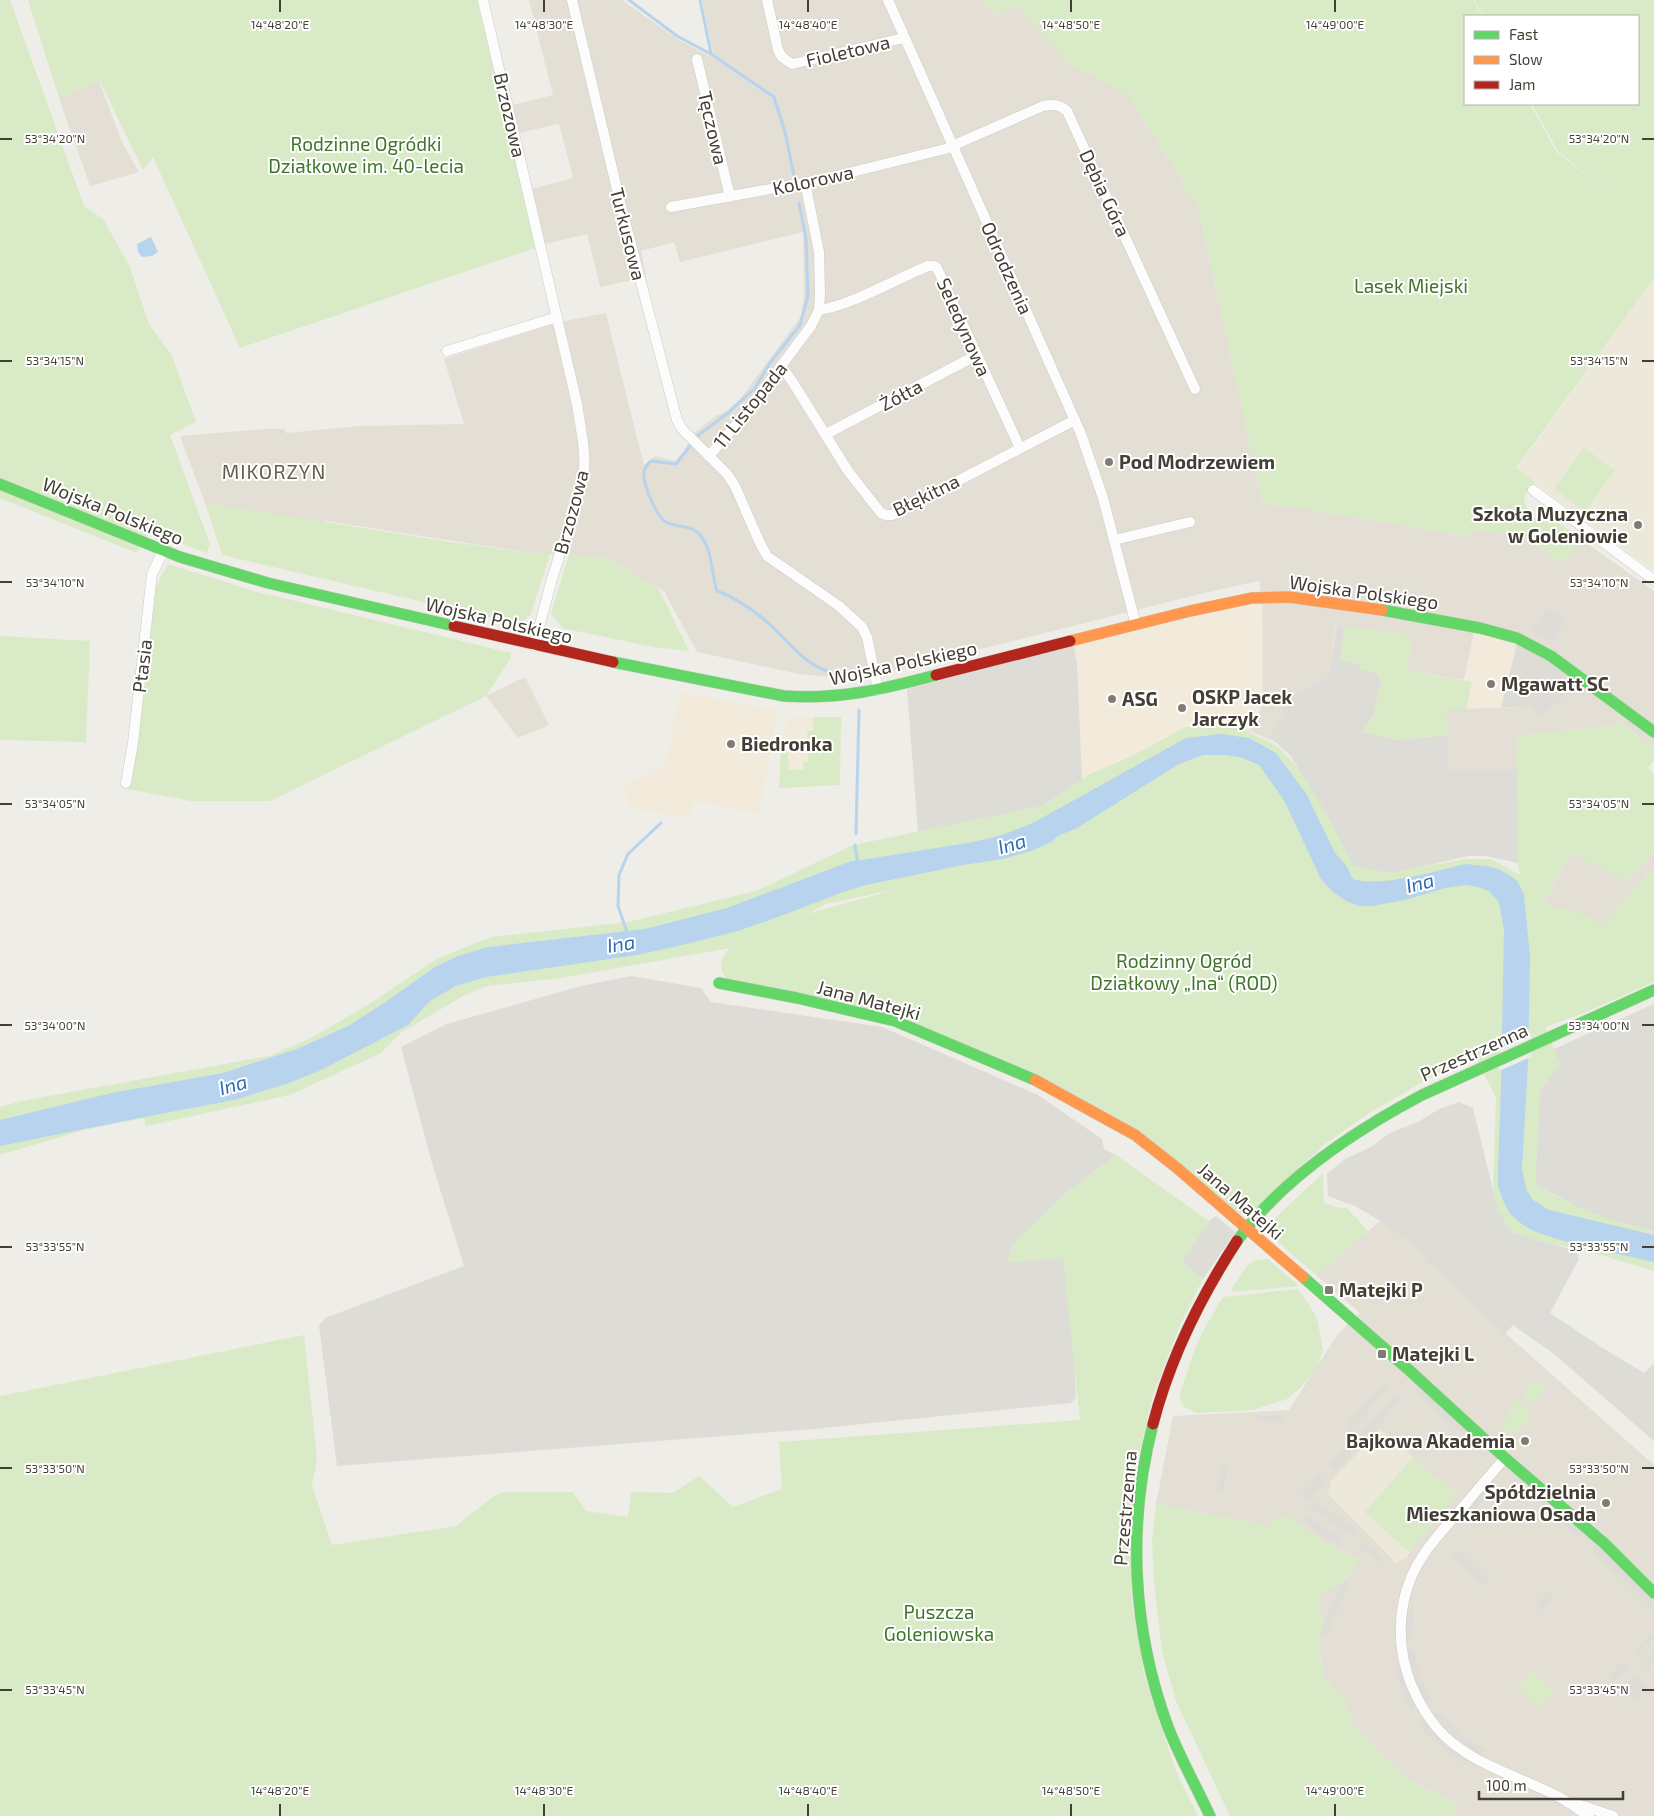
<svg xmlns="http://www.w3.org/2000/svg" width="1654" height="1816" font-family="'Exo 2',sans-serif">
	<rect width="100%" height="100%" fill="#eeede8"/>
	<!-- residential -->
	<g fill="#e3dfd5">
		<polygon points="529,0 622,0 679,40 709,56 713,52 702,0 983,0 995,15 1008,7 1017,5 1071,65 1128,95 1198,206 1263,504 1309,509 1465,536 1475,530 1521,536 1564,563 1581,539 1654,591 1654,747 1618,721 1616,725 1520,736 1517,742 1518,770 1449,770 1445,709 1530,707 1579,682 1474,633 1464,680 1407,671 1336,625 1329,675 1281,702 1283,715 1268,739 1250,731 1263,704 1262,603 1259,581 1208,592 897,670 853,679 799,674 697,652 666,595 666,592 604,558 530,553 326,521 321,523 205,503 180,436 266,429 284,429 286,433 359,426 464,424 444,359 560,322 606,313 644,465 655,456 675,461 684,451 692,435 717,415 725,412 740,399 797,322 801,316 804,294 803,232 680,262 674,242 641,251 646,277 600,287 587,234 545,244 532,189 573,178 559,124 519,133 513,105 553,95"/>
		<polygon points="99,81 122,142 139,172 90,186 59,98"/>
		<polygon points="525,677 549,725 518,738 486,696"/>
		<polygon points="1654,850 1654,867 1600,928 1543,905 1570,852 1628,881"/>
		<polygon points="1380,1221 1422,1253 1424,1260 1452,1286 1654,1465 1654,1816 1453,1816 1458,1804 1417,1785 1379,1753 1353,1726 1346,1701 1323,1676 1318,1637 1323,1624 1317,1597 1347,1579 1359,1560 1340,1551 1267,1526 1156,1504 1173,1416 1289,1410 1337,1335 1360,1313 1316,1275"/>
	</g>
	<!-- commercial -->
	<g fill="#f2eada">
		<polygon points="1262,603 1263,704 1250,731 1237,726 1186,727 1130,757 1092,773 1082,780 1077,663 1074,646 1210,612"/>
		<polygon points="1474,632 1517,644 1501,707 1466,709 1472,682 1464,680"/>
		<polygon points="680,692 778,711 759,814 693,801 689,818 631,808 623,786 666,763"/>
		<polygon points="788,717 841,717 840,785 779,788 781,747"/>
	</g>
	<!-- industrial -->
	<g fill="#dedcd6">
		<polygon points="1337,624 1345,626 1340,661 1359,664 1360,669 1375,672 1379,677 1381,682 1374,715 1362,732 1397,740 1447,735 1449,770 1518,770 1518,863 1486,856 1469,856 1390,874 1370,874 1351,865 1334,829 1290,755 1274,741 1268,739 1283,715 1281,702 1329,675"/>
		<polygon points="1517,644 1536,653 1580,682 1540,717 1530,707 1501,707"/>
		<polygon points="1074,646 1077,663 1082,780 1043,806 918,832 907,689"/>
		<polygon points="631,976 701,988 711,1002 882,1027 1038,1095 1102,1139 1104,1149 1116,1155 1066,1193 1076,1398 1071,1403 813,1429 337,1466 319,1326 325,1318 464,1266 431,1160 401,1047 447,1024 581,986"/>
		<polygon points="1654,1004 1654,1231 1606,1219 1579,1208 1535,1184 1540,1091 1560,1063 1554,1049"/>
		<polygon points="1459,1102 1473,1108 1498,1210 1512,1232 1576,1251 1579,1259 1550,1313 1598,1345 1644,1373 1654,1363 1654,1441 1554,1354 1513,1325 1505,1334 1424,1260 1422,1253 1380,1221 1357,1207 1328,1196 1327,1174 1345,1159 1371,1147 1390,1133 1418,1122 1439,1109"/>
		<polygon points="1216,1216 1235,1232 1203,1279 1182,1262 1209,1221"/>
	</g>
	<!-- education -->
	<g fill="#ece9da">
		<polygon points="1654,278 1654,571 1517,469"/>
		<polygon points="1380,1429 1458,1495 1419,1539 1407,1557 1396,1563 1328,1494 1331,1481"/>
	</g>
	<!-- green -->
	<g fill="#d9eac7" fill-rule="evenodd">
		<polygon points="0,0 10,0 84,206 103,219 130,267 149,324 172,356 196,422 170,435 210,544 207,553 148,531 137,553 0,498"/>
		<polygon points="28,0 477,0 535,248 240,348 153,157 143,170 100,81 59,98"/>
		<polygon points="983,0 1473,0 1482,16 1465,16 1465,104 1530,104 1556,151 1602,188 1557,150 1532,104 1638,104 1638,16 1483,16 1474,0 1654,0 1654,278 1516,468 1536,483 1534,483 1524,496 1526,507 1538,522 1545,521 1548,515 1581,539 1564,564 1521,536 1475,530 1465,536 1309,509 1263,504 1198,206 1128,95 1071,65 1017,6 1008,7 995,15"/>
		<polygon points="1584,448 1615,470 1585,511 1554,489"/>
		<polygon points="205,503 444,541 530,553 550,554 530,616 517,624 222,555"/>
		<polygon points="569,555 604,558 658,588 689,651 653,647 562,628 551,613"/>
		<polygon points="168,564 254,591 511,653 511,658 486,696 270,801 191,801 127,789 145,688 154,590"/>
		<polygon points="1345,626 1413,635 1407,671 1472,682 1466,709 1446,710 1447,735 1397,740 1362,732 1374,715 1381,682 1379,677 1375,672 1359,669 1359,664 1340,661"/>
		<polygon points="0,636 90,641 86,742 0,740"/>
		<polygon points="813,717 841,717 840,785 779,788 781,747 785,747 785,752 788,752 789,770 803,770 803,762 808,762 807,731 813,731"/>
		<path d="M1617,721L1654,747V760L1648,768L1654,774V850L1628,881L1570,852L1543,904L1595,918L1600,927L1654,867V982L1584,1013L1545,1027L1560,1063L1540,1091L1535,1184C1575,1208 1609,1221 1654,1231V1271L1591,1252L1538,1241L1512,1232L1498,1210L1493,1193L1496,1098L1473,1053L1369,1113L1325,1144L1250,1214H1240L1140,1131L976,1049L727,980C717,965 720,960 730,948L561,978L487,986L463,996L402,1032L381,1053L290,1095L146,1126L144,1118L84,1130L0,1155V1107L22,1101L269,1056L309,1039L374,1001L438,958L491,937L628,922L756,891L853,845L1043,806L1092,773L1130,757L1186,727L1237,726L1250,731V733C1257,737 1267,740 1274,744C1304,765 1336,833 1354,866L1391,873L1465,859H1491L1520,875L1518,863L1517,742L1520,736L1616,725ZM897,889L807,914L826,904Z"/>
		<polygon points="1116,1155 1209,1221 1182,1262 1203,1279 1180,1325 1153,1395 1137,1463 1130,1530 1132,1604 1145,1678 1176,1771 1198,1816 0,1816 0,1396 304,1335 317,1459 312,1485 332,1545 456,1526 494,1496 505,1492 573,1492 586,1511 628,1517 631,1492 673,1493 699,1476 733,1507 782,1489 779,1442 1080,1420 1063,1259 1007,1262 1013,1244 1066,1193"/>
		<path d="M1323,1173L1324,1204C1334,1205 1336,1209 1347,1208L1368,1231L1316,1275L1271,1236L1267,1229L1269,1224Z"/>
		<polygon points="1268,1259 1299,1286 1233,1292 1232,1288 1247,1266 1256,1260"/>
		<polygon points="1298,1289 1308,1303 1317,1319 1323,1350 1316,1370 1301,1387 1287,1399 1253,1410 1196,1413 1183,1406 1179,1397 1194,1351 1203,1331 1223,1297"/>
		<polygon points="1535,1378 1546,1388 1531,1404 1521,1395"/>
		<polygon points="1515,1399 1533,1415 1512,1436 1502,1428"/>
		<polygon points="1413,1457 1458,1495 1409,1552 1365,1512"/>
		<polygon points="1156,1504 1267,1526 1270,1520 1288,1516 1340,1551 1359,1560 1347,1579 1317,1598 1323,1624 1318,1637 1323,1676 1346,1701 1353,1726 1379,1753 1417,1785 1458,1804 1453,1816 1230,1816 1176,1701 1162,1651 1154,1584 1152,1541"/>
		<polygon points="1532,1671 1554,1692 1538,1708 1517,1687"/>
	</g>
	<!-- parking -->
	<g fill="#dedcd7">
		<polygon points="1547,608 1566,620 1552,641 1533,629"/>
		<polygon points="1382,1384 1387,1388 1351,1430 1347,1424"/>
		<polygon points="1417,1385 1481,1442 1479,1449 1417,1393"/>
		<polygon points="1396,1393 1402,1398 1374,1430 1334,1471 1329,1465 1362,1432"/>
		<polygon points="1285,1415 1283,1422 1255,1422 1258,1416"/>
		<polygon points="1222,1464 1229,1465 1223,1491 1216,1490"/>
		<polygon points="1319,1475 1325,1481 1307,1501 1301,1495"/>
		<polygon points="1527,1482 1581,1531 1577,1536 1525,1488"/>
		<polygon points="1485,1487 1490,1492 1461,1526 1456,1522"/>
		<polygon points="1313,1501 1356,1529 1352,1536 1309,1507"/>
		<polygon points="1307,1516 1343,1539 1339,1546 1303,1522"/>
		<polygon points="1361,1541 1384,1557 1380,1563 1358,1547"/>
		<polygon points="1596,1544 1653,1601 1651,1607 1593,1551"/>
		<polygon points="1457,1550 1489,1581 1484,1586 1452,1555"/>
		<polygon points="1350,1579 1327,1635 1319,1636 1341,1583"/>
		<polygon points="1549,1590 1553,1598 1541,1611 1537,1603"/>
		<polygon points="1407,1608 1414,1609 1412,1641 1405,1641"/>
		<polygon points="1651,1634 1654,1638 1636,1657 1633,1653"/>
		<polygon points="1413,1649 1419,1675 1431,1700 1424,1703 1412,1675 1406,1650"/>
		<polygon points="1654,1652 1654,1663 1648,1669 1643,1664"/>
		<polygon points="1622,1663 1628,1668 1614,1682 1608,1677"/>
		<polygon points="1399,1664 1406,1685 1416,1705 1412,1711 1402,1690 1394,1669"/>
		<polygon points="1634,1676 1649,1689 1637,1702 1622,1689"/>
		<polygon points="1439,1712 1460,1735 1485,1750 1482,1756 1455,1738 1443,1727 1434,1716"/>
		<polygon points="1424,1719 1470,1760 1467,1765 1442,1748 1424,1731 1419,1723"/>
	</g>
	<!-- water -->
	<g fill="#b7d3ee">
		<polygon points="151,237 158,252 152,256 142,257 138,252 137,244"/>
		<path d="M1221,734L1249,738L1276,753L1307,795L1335,853L1346,865L1353,879C1380,888 1436,871 1465,864L1487,866L1498,869L1511,876L1518,882L1524,895L1530,956L1528,1063L1522,1169L1526,1189L1533,1200L1549,1210L1654,1235V1262L1573,1244L1536,1232L1523,1225L1511,1215L1504,1203L1498,1186V1171L1501,1086L1504,930L1499,902L1489,891L1478,887L1466,885L1445,888L1405,900L1372,906H1359L1346,901L1332,891L1321,879L1284,800L1259,765L1243,758L1226,755H1203L1179,764L1077,828L1058,836L1051,842L1031,851L1003,859L963,865L866,885L843,892L789,913L738,931L678,946L637,955L486,977L456,986L430,1001L408,1025L319,1071L286,1084L234,1100L139,1118L0,1146V1120L112,1093L223,1073L297,1049L348,1026L381,1005L435,967L458,956L488,947L645,929L727,908L849,862L974,842L1002,835L1033,823L1186,738Z"/>
	</g>
	<!-- pier -->
	<polygon fill="#eeede8" points="1531,1034 1531,1057 1499,1071 1499,1049"/>
	<g fill="none" stroke-linecap="round" stroke-linejoin="round">
		<!-- stream -->
		<g stroke="#b7d3ee" stroke-width="3">
			<polyline points="629,0 677,36 711,54 774,97 785,132 794,176"/>
			<polyline points="700,0 711,53"/>
			<polyline points="696,437 728,413 755,388 770,363 800,325 808,296 806,238 799,203"/>
			<path d="M690,446L676,464L651,461C647,465 644,468 644,474C643,484 657,518 666,522C678,529 691,523 701,536C713,552 711,572 717,591C736,598 751,608 766,621C788,640 801,662 829,672"/>
			<polyline points="856,834 859,710"/>
			<polyline points="855,845 858,865"/>
			<polyline points="628,935 618,906 619,875 628,854 661,823"/>
		</g>
		<defs>
			<g id="street">
				<path d="M483,0L577,404C581,431 588,458 582,484L552,579L534,646"/>
				<polyline points="572,0 620,202 677,420 682,429 709,456"/>
				<polyline points="767,0 778,50 782,57 792,64 904,38"/>
				<polyline points="888,0 1081,434 1103,498 1136,625"/>
				<polyline points="697,59 730,197"/>
				<path d="M952,146L1043,106C1053,104 1059,104 1067,111L1195,389"/>
				<polyline points="805,182 819,252 820,294 819,310 811,326 781,366 736,425 709,456 727,474 735,486 759,541 767,556 839,606 862,627 867,637 878,690"/>
				<polyline points="671,207 820,180 953,147"/>
				<path d="M819,310C852,305 896,279 928,266H934L937,268L1020,448"/>
				<polyline points="447,351 557,317"/>
				<polyline points="781,366 792,381 848,471 881,513 886,515 892,515 1075,420"/>
				<polyline points="826,434 977,355"/>
				<polyline points="1533,490 1654,580"/>
				<polyline points="1114,540 1190,522"/>
				<polyline points="126,783 133,743 152,574 163,551"/>
				<path d="M1505,1458C1489,1476 1474,1494 1458,1513C1446,1526 1434,1539 1424,1554C1398,1592 1394,1641 1411,1684C1421,1708 1436,1732 1458,1747C1490,1771 1532,1781 1566,1801C1574,1806 1581,1811 1589,1816"/>
				<polyline points="1574,1803 1613,1816"/>
			</g>
			<g id="fast">
				<polyline points="0,484 180,557 268,583 454,626"/>
				<polyline points="1382,610 1480,628 1517,638 1551,656 1654,732"/>
				<path d="M613,662L784,696C839,700 884,689 936,675"/>
				<polyline points="719,983 797,998 895,1021 1035,1080"/>
				<path d="M1237,1241C1281,1180 1356,1130 1422,1095L1654,990"/>
				<polyline points="1303,1277 1409,1370 1505,1458 1605,1544 1654,1593"/>
				<path d="M1153,1424C1127,1524 1132,1630 1168,1727C1180,1758 1196,1786 1210,1816"/>
			</g>
			<g id="slow">
				<polyline points="1070,641 1190,611 1252,598 1289,597 1382,610"/>
				<polyline points="1035,1080 1135,1135 1177,1168 1303,1277"/>
			</g>
			<g id="jam">
				<polyline points="454,626 613,662"/>
				<polyline points="936,675 1070,641"/>
				<path d="M1153,1424C1170,1358 1200,1298 1237,1241"/>
			</g>
		</defs>
		<!-- street casing -->
		<use href="#street" stroke="#cccbc5" stroke-width="11"/>
		<!-- fast casing -->
		<use href="#fast" stroke="#cecbbf" stroke-width="12"/>
		<!-- slow casing -->
		<use href="#slow" stroke="#cecbbf" stroke-width="12"/>
		<!-- jam casing -->
		<use href="#jam" stroke="#cecbbf" stroke-width="12"/>
		<!-- street -->
		<use href="#street" stroke="#fcfcfc" stroke-width="10"/>
		<!-- fast -->
		<use href="#fast" stroke="#63d668" stroke-width="11"/>
		<!-- slow -->
		<use href="#slow" stroke="#ff974d" stroke-width="11"/>
		<!-- jam -->
		<use href="#jam" stroke="#b3261e" stroke-width="11"/>
	</g>
	<!-- ticks -->
	<path fill="none" stroke="#443f34" stroke-width="2" d="M280,0V12M544,0V12M808,0V12M1071,0V12M1335,0V12M0,139H12M1642,139H1654M0,361H12M1642,361H1654M0,582H12M1642,582H1654M0,804H12M1642,804H1654M0,1025H12M1642,1025H1654M0,1247H12M1642,1247H1654M0,1468H12M1642,1468H1654M0,1690H12M1642,1690H1654M280,1804V1816M544,1804V1816M808,1804V1816M1071,1804V1816M1335,1804V1816"/>
	<!-- markers -->
	<g fill="#807c73" stroke="#fff" stroke-width="2">
		<circle cx="1109" cy="462" r="5"/>
		<circle cx="1638" cy="525" r="5"/>
		<circle cx="1491" cy="684" r="5"/>
		<circle cx="1112" cy="699" r="5"/>
		<circle cx="1182" cy="708" r="5"/>
		<circle cx="731" cy="744" r="5"/>
		<rect x="1324" y="1285" width="10" height="10" rx="2.5"/>
		<rect x="1377" y="1349" width="10" height="10" rx="2.5"/>
		<circle cx="1525" cy="1441" r="5"/>
		<circle cx="1606" cy="1503" r="5"/>
	</g>
	<g text-anchor="middle" stroke-width="4" stroke-linejoin="round" paint-order="stroke">
		<!-- street labels -->
		<g font-size="19" fill="#443f34" stroke="#fff">
			<text transform="translate(848 51) rotate(-13)" y="7">Fioletowa</text>
			<text transform="translate(510 115) rotate(77)" y="7">Brzozowa</text>
			<text transform="translate(713 128) rotate(77)" y="7">Tęczowa</text>
			<text transform="translate(813 180) rotate(-12)" y="7">Kolorowa</text>
			<text transform="translate(1105 193) rotate(65)" y="7">Dębia Góra</text>
			<text transform="translate(628 234) rotate(76)" y="7">Turkusowa</text>
			<text transform="translate(1007 268) rotate(66)" y="7">Odrodzenia</text>
			<text transform="translate(964 327) rotate(66)" y="7">Seledynowa</text>
			<text transform="translate(901 395) rotate(-28)" y="7">Żółta</text>
			<text transform="translate(750 405) rotate(-51)" y="7">11 Listopada</text>
			<text transform="translate(926 495) rotate(-26)" y="7">Błękitna</text>
			<text transform="translate(113 511) rotate(22)" y="7">Wojska Polskiego</text>
			<text transform="translate(571 512) rotate(-75)" y="7">Brzozowa</text>
			<text transform="translate(1364 592) rotate(8)" y="7">Wojska Polskiego</text>
			<text transform="translate(499 620) rotate(13)" y="7">Wojska Polskiego</text>
			<text transform="translate(903 663) rotate(-12)" y="7">Wojska Polskiego</text>
			<text transform="translate(142 666) rotate(-83)" y="7">Ptasia</text>
			<text transform="translate(869 1000) rotate(15)" y="7">Jana Matejki</text>
			<text transform="translate(1474 1052) rotate(-24)" y="7">Przestrzenna</text>
			<text transform="translate(1241 1201) rotate(41)" y="7">Jana Matejki</text>
			<text transform="translate(1125 1508) rotate(-85)" y="7">Przestrzenna</text>
		</g>
		<!-- park labels -->
		<g font-size="19" fill="#3f7528" stroke="#fff">
			<text x="366" y="151">Rodzinne Ogródki<tspan x="366" dy="22">Działkowe im. 40-lecia</tspan></text>
			<text x="1411" y="293">Lasek Miejski</text>
			<text x="1184" y="968">Rodzinny Ogród<tspan x="1184" dy="22">Działkowy „Ina“ (ROD)</tspan></text>
			<text x="939" y="1619">Puszcza<tspan x="939" dy="22">Goleniowska</tspan></text>
		</g>
		<!-- poi labels -->
		<g font-size="19" font-weight="bold" fill="#443f34" stroke="#fff" text-anchor="start">
			<text x="1119" y="469">Pod Modrzewiem</text>
			<text x="1628" y="521" text-anchor="end">Szkoła Muzyczna<tspan x="1628" dy="22">w Goleniowie</tspan></text>
			<text x="1501" y="691">Mgawatt SC</text>
			<text x="1192" y="704">OSKP Jacek<tspan x="1192" dy="22">Jarczyk</tspan></text>
			<text x="1122" y="706">ASG</text>
			<text x="741" y="751">Biedronka</text>
			<text x="1339" y="1297">Matejki P</text>
			<text x="1392" y="1361">Matejki L</text>
			<text x="1515" y="1448" text-anchor="end">Bajkowa Akademia</text>
			<text x="1596" y="1499" text-anchor="end">Spółdzielnia<tspan x="1596" dy="22">Mieszkaniowa Osada</tspan></text>
		</g>
		<!-- neighbourhood labels -->
		<g font-size="20" letter-spacing="1" fill="#675e4b" stroke="#fff">
			<text x="274" y="479">MIKORZYN</text>
		</g>
		<!-- water labels -->
		<g font-size="20" font-style="italic" fill="#2e6eaf" stroke="#fff">
			<text transform="translate(1012 844) rotate(-16)" y="7">Ina</text>
			<text transform="translate(1420 883) rotate(-14)" y="7">Ina</text>
			<text transform="translate(621 944) rotate(-9)" y="7">Ina</text>
			<text transform="translate(233 1085) rotate(-15)" y="7">Ina</text>
		</g>
	</g>
	<g font-size="12" text-anchor="middle" fill="#443f34" stroke="#fff" stroke-width="4" stroke-linejoin="round" paint-order="stroke">
		<text x="280" y="29">14°48'20"E</text>
		<text x="544" y="29">14°48'30"E</text>
		<text x="808" y="29">14°48'40"E</text>
		<text x="1071" y="29">14°48'50"E</text>
		<text x="1335" y="29">14°49'00"E</text>
		<text x="55" y="143">53°34'20"N</text>
		<text x="1599" y="143">53°34'20"N</text>
		<text x="55" y="365">53°34'15"N</text>
		<text x="1599" y="365">53°34'15"N</text>
		<text x="55" y="587">53°34'10"N</text>
		<text x="1599" y="587">53°34'10"N</text>
		<text x="55" y="808">53°34'05"N</text>
		<text x="1599" y="808">53°34'05"N</text>
		<text x="55" y="1030">53°34'00"N</text>
		<text x="1599" y="1030">53°34'00"N</text>
		<text x="55" y="1251">53°33'55"N</text>
		<text x="1599" y="1251">53°33'55"N</text>
		<text x="55" y="1473">53°33'50"N</text>
		<text x="1599" y="1473">53°33'50"N</text>
		<text x="55" y="1694">53°33'45"N</text>
		<text x="1599" y="1694">53°33'45"N</text>
		<text x="280" y="1795">14°48'20"E</text>
		<text x="544" y="1795">14°48'30"E</text>
		<text x="808" y="1795">14°48'40"E</text>
		<text x="1071" y="1795">14°48'50"E</text>
		<text x="1335" y="1795">14°49'00"E</text>
	</g>
	<!-- legend -->
	<rect x="1464" y="15" width="175" height="90" fill="#ffffff" stroke="#b4b2ae"/>
	<rect x="1474" y="31" width="25" height="8" fill="#63d668" stroke="#b4b2ae"/>
	<text x="1509" y="40" font-size="15" fill="#443f34">Fast</text>
	<rect x="1474" y="56" width="25" height="8" fill="#ff974d" stroke="#b4b2ae"/>
	<text x="1509" y="65" font-size="15" fill="#443f34">Slow</text>
	<rect x="1474" y="81" width="25" height="8" fill="#b3261e" stroke="#b4b2ae"/>
	<text x="1509" y="90" font-size="15" fill="#443f34">Jam</text>
	<!-- scale -->
	<path d="M1479 1791v8h144v-8" fill="none" stroke="#443f34" stroke-width="2.5"/>
	<text x="1486" y="1791" font-size="15" fill="#443f34" stroke="#ffffff" stroke-width="4" paint-order="stroke">100 m</text>
</svg>
